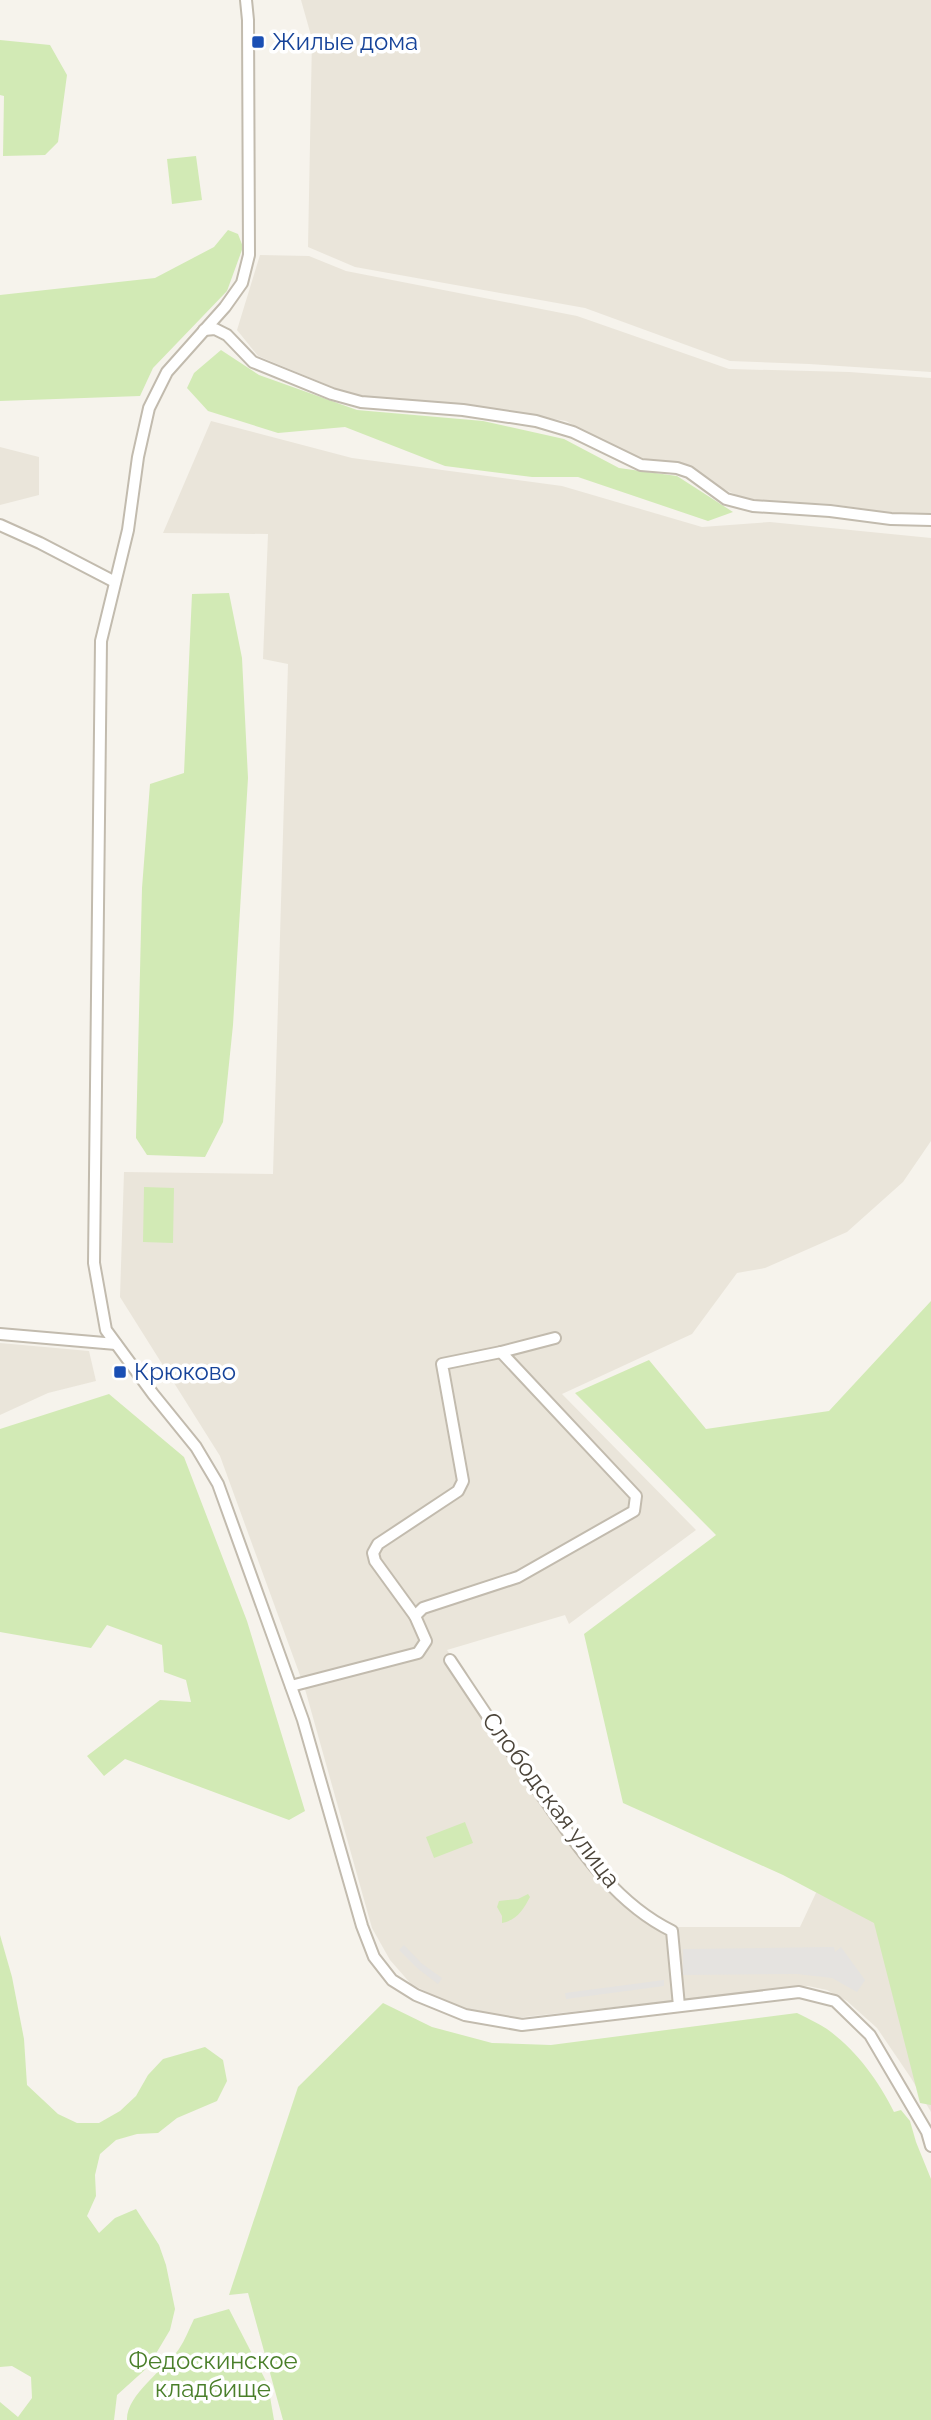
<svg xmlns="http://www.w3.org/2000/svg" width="931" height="2420" font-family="Raleway,sans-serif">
	<rect width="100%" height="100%" fill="#f6f3ec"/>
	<!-- residential -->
	<g fill="#eae5da">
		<polygon points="301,0 931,0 931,372 809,364 730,361 585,308 355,267 308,247 312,39"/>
		<polygon points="260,255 309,256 346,271 577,316 729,369 849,372 931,378 931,516 921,517 831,504 756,501 743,498 711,483 686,464 654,461 624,453 566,421 470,406 354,396 258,356 237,330"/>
		<polygon points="211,421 352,458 562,486 702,527 770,522 931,538 931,1141 903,1182 847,1232 765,1268 737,1273 692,1334 562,1394 696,1530 569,1624 565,1615 447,1650 556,1811 615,1885 654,1918 677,1927 800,1927 822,1880 875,1899 931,2029 931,2112 911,2078 877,2028 847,2001 827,1990 808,1986 515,2018 458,2008 411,1984 390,1960 372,1928 305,1689 220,1456 120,1297 124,1172 273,1174 288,664 263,659 268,534 163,533"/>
		<polygon points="0,447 39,457 39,495 0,505"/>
		<polygon points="0,1343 89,1351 96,1381 48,1393 0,1415"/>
	</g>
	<!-- green -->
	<g fill="#d2eab5">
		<polygon points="0,40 50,45 67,75 58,142 45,155 3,156 4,96 0,95"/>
		<polygon points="196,156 202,200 172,204 167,159"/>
		<polygon points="228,230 238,234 243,247 227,291 153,368 140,396 0,401 0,295 155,278 214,247"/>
		<polygon points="221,350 259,375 357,410 483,421 564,439 619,468 677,476 733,512 708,521 578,477 532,477 445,466 345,427 278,433 208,411 187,388 194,373"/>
		<polygon points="229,593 242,658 248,778 233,1025 223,1122 205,1157 147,1155 136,1138 142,888 150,784 184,773 192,594"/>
		<polygon points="144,1187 174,1188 173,1243 143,1242"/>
		<polygon points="931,1301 931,2105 920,2103 874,1923 783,1875 623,1803 584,1634 716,1535 575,1393 649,1360 706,1429 829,1411"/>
		<polygon points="109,1394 184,1457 247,1621 305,1811 289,1820 125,1759 104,1776 87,1756 160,1700 191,1702 186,1680 164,1672 162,1645 107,1625 91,1648 0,1632 0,1429"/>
		<polygon points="465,1822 473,1843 434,1858 426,1837"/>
		<path d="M528,1894L530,1897C523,1910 517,1920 502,1923V1916L497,1907L499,1901L518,1899Z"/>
		<polygon points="0,1935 12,1977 24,2039 27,2085 58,2114 77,2123 99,2123 120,2111 136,2096 148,2075 163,2059 205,2047 223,2060 227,2081 217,2101 177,2118 158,2133 137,2134 116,2140 100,2154 95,2175 96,2196 87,2216 99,2233 115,2218 136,2209 159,2245 166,2265 175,2309 170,2330 148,2367 117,2395 114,2420 0,2420 0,2402 18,2417 32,2398 31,2377 12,2366 0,2367"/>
		<path d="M383,2003L432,2027L492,2043L551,2045L797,2013C807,2018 818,2023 827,2029C855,2049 879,2081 894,2112L901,2110L910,2121L916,2142L931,2179V2420H283L248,2293L229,2295L298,2087Z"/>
		<path d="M229,2309L268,2385L274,2420H127C126,2395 165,2369 179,2349C185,2340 189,2329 194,2319Z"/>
	</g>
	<!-- parking -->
	<g fill="#e5e3e0">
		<polygon points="404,1945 421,1963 442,1978 438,1984 417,1968 399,1950"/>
		<polygon points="834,1947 835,1952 841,1947 865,1980 857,1992 832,1978 797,1974 683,1975 683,1949"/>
		<polygon points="664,1980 664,1986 566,1999 565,1993"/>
	</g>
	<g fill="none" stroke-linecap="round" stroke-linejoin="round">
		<defs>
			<g id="minor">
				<polyline points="246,0 248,20 249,255 242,283 225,307 167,372 149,408 138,457 128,530 101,641 94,1263 106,1330 153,1394 196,1447 218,1484 303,1720 362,1926 374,1957 392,1980 416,1995 465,2015 522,2025 799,1992 835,2001 870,2035 927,2132 931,2146"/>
				<polyline points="204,330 215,329 227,335 253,362 332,394 361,402 463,410 536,421 573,432 641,465 677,468 689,472 726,499 753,506 830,511 891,519 931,520"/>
				<polyline points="0,525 40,543 115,582"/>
				<polyline points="0,1334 116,1344"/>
				<polyline points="415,1616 375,1561 373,1553 378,1544 458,1491 463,1481 442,1364 501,1352"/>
				<path d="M450,1660C480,1705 509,1749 540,1793C576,1844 614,1903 672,1931L679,2006"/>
				<polyline points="291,1686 418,1653 426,1641 415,1616 423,1608 518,1577 634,1511 636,1496 501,1352 555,1338"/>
			</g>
		</defs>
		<!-- minor casing -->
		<use href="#minor" stroke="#c2bbae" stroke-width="14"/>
		<!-- minor -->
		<use href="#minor" stroke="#fff" stroke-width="10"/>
	</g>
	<!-- markers -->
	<g fill="#1a4fb4" stroke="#fff" stroke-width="2.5">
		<rect x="251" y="35" width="14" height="14" rx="3.5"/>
		<rect x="113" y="1365" width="14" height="14" rx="3.5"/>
	</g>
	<g text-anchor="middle" stroke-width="7" stroke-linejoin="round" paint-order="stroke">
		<!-- transit labels -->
		<g font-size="24" fill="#164399" stroke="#fff" text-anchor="start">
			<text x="272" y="50">Жилые дома</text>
			<text x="134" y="1380">Крюково</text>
		</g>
		<!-- street labels -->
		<g font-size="24" fill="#4b4439" stroke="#fff">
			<text transform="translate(551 1800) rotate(53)" y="8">Слободская улица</text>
		</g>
		<!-- park labels -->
		<g font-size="24" fill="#4a7f2a" stroke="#fff">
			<text x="213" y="2369">Федоскинское<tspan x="213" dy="28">кладбище</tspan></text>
		</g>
	</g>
</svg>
